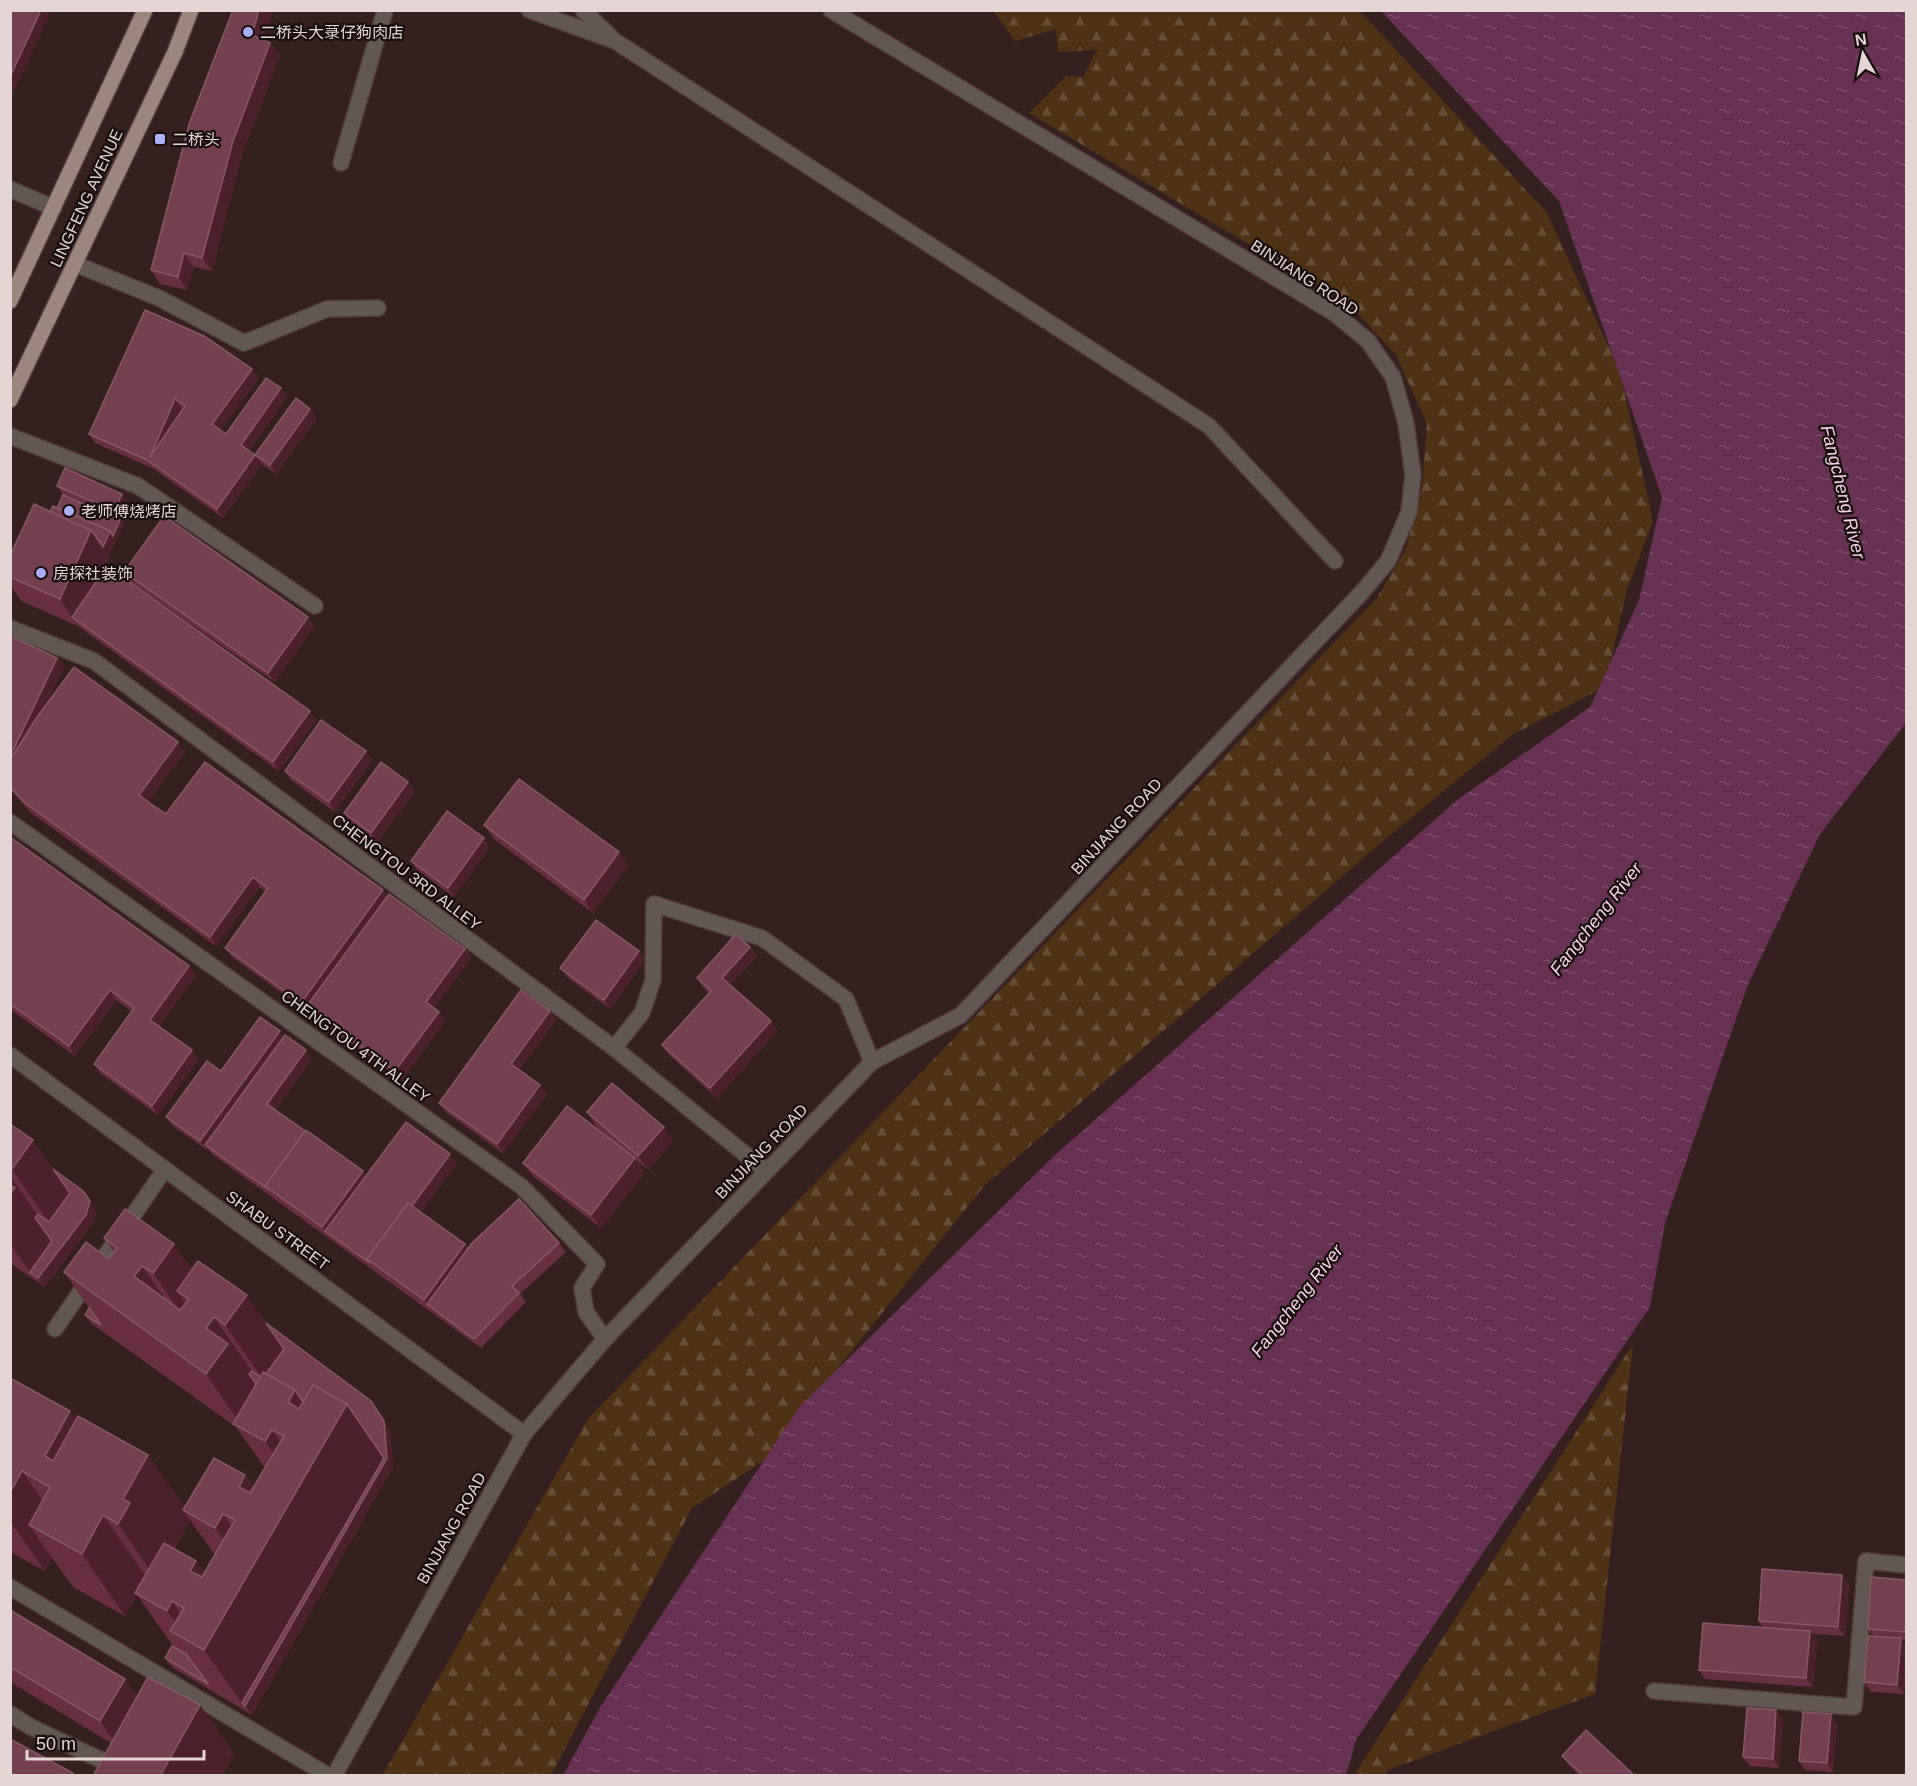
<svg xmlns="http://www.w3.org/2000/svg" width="1917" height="1786" font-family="Helvetica,'Noto Sans SC',sans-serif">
	<defs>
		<pattern id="forest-firs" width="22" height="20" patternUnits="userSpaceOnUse" patternTransform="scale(1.5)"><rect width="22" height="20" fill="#4f3114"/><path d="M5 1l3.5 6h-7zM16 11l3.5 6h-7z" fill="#684e35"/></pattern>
		<pattern id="water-ripples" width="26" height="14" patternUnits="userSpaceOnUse" patternTransform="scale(1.5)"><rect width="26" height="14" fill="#663153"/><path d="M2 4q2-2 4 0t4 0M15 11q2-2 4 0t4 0" fill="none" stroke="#7c4e6b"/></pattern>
	</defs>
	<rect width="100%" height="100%" fill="#36201f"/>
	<!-- forest -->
	<g fill="url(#forest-firs)">
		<polygon points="993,11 1360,11 1547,213 1620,372 1653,521 1626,593 1605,687 1512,735 1389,836 985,1185 763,1461 692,1508 551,1775 382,1776 588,1419 1377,598 1406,549 1422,487 1427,424 1396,355 1349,304 1029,113 1066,76 1083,77 1097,50 1058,52 1056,29 1015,41"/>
		<polygon points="1633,1344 1595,1694 1388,1770 1386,1775 1354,1775"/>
	</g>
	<!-- water -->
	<polygon fill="url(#water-ripples)" points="1381,11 1906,11 1906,723 1820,834 1747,987 1665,1223 1650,1307 1356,1740 1346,1775 563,1775 601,1706 800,1406 1055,1155 1457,800 1590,707 1639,600 1662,497 1559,201"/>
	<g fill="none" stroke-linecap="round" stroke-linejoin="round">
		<defs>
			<g id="minor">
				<polyline points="529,10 615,41 1209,426 1335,561"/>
				<polyline points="583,10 611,37"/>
				<polyline points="341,163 385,10"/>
				<polyline points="10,189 54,208"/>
				<polyline points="75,264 159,298 244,343 327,309 378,308"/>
				<polyline points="10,436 138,486 315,606"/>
				<polyline points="10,628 94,661 614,1048 766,1171"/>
				<polyline points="10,822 521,1186 597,1264 582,1288 586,1312 605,1339"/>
				<polyline points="614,1048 642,1013 653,980 654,904 762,938 846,999 872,1062"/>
				<polyline points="10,1055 524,1434"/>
				<polyline points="55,1329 165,1169"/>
				<polyline points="10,1587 329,1776"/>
				<polyline points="1654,1691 1854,1707 1866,1561 1906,1565"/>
				<polyline points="10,1714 31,1727 120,1769"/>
				<polyline points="334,1776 524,1434 605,1339 872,1062 961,1015 1363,591 1388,561 1409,512 1413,475 1406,423 1393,377 1368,341 1334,313 831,10"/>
			</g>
			<g id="major">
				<polyline points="10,301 145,10"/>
				<polyline points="10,400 175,52 191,10"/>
			</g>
		</defs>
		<!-- minor casing -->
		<use href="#minor" stroke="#523d3c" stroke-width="18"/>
		<!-- major casing -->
		<use href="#major" stroke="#523d3c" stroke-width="18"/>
		<!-- minor -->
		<use href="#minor" stroke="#625753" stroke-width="15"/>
		<!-- major -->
		<use href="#major" stroke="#9c867d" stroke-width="15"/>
	</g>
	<!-- wall -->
	<g fill="#672f40" fill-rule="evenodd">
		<polygon points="273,10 264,40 270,43 280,56 242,154 212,271 194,267 187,290 160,284 151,270"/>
		<polygon points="145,310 259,378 220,430 226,434 281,388 287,397 249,451 262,464 223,518 154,469 95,443 89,434"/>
		<polygon points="317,418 276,474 262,464 255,455"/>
		<polygon points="57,486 131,507 101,575 316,720 279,771 78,626 21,601 10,585 10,556 50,512 57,508 63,495"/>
		<polygon points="124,572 308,617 314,626 275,682 130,582"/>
		<polygon points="10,636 64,667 44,708 185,752 148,801 166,814 387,896 465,949 471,958 434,1008 445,1021 402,1080 313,1016 309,1010 308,1012 232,957 225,948 266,891 260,887 216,946 30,812 10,789"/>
		<polygon points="366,751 372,761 335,812 291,780 285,771"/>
		<polygon points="408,782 415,791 377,842 351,823 344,813"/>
		<polygon points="484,825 628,866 593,913 494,839"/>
		<polygon points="10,837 196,975 159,1026 192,1050 199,1059 158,1115 100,1073 94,1064 132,1011 116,1000 75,1056 10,1009"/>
		<polygon points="490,847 454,897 417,870 411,861"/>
		<polygon points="750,947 757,956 730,985 777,1031 717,1098 668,1054 662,1045 709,993 703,987 697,978"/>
		<polygon points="639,951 645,960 610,1009 567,977 560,968"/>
		<polygon points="550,1011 556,1020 519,1070 547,1094 503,1153 446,1112 439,1103"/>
		<polygon points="280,1031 284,1037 312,1059 275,1110 363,1171 366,1176 457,1163 421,1212 468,1248 559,1243 566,1252 520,1294 526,1302 481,1348 212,1154 208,1148 207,1150 173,1126 166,1117 221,1071"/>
		<polygon points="587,1112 673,1141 648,1170 637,1161 645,1172 601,1228 533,1176 523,1163 624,1150 596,1126"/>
		<polygon points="10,1124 53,1169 97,1211 92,1224 45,1287 10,1263"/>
		<path d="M104,1238L191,1267L266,1323L390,1430L393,1467L252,1715L172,1667L165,1658L173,1646L137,1595L125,1616L73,1587L52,1558L45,1571L10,1552V1378L76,1420L185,1507L245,1475L254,1487L265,1468L236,1427L92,1324L85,1315L89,1308L64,1272L109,1259L114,1252ZM190,1520L215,1555L204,1573L196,1561L174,1549Z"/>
		<polygon points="1906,1580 1906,1640 1902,1640 1906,1646 1904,1694 1871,1692 1864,1682 1873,1636 1868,1629"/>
		<polygon points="1849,1584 1845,1636 1812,1634 1817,1640 1813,1687 1705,1679 1699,1670 1763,1628 1759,1621"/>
		<polygon points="10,1610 137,1696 200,1705 234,1754 111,1743 10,1682"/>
		<polygon points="1776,1710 1783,1719 1779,1768 1750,1766 1743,1757"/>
		<polygon points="1837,1724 1833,1772 1805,1770 1799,1761"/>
		<polygon points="1562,1756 1635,1776 1580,1776 1569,1765"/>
	</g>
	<!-- shaded-wall -->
	<g fill="#4d212c">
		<polygon points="41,10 47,10 50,14 10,100 10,77"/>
		<polygon points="259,10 273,10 261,49 252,35"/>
		<polygon points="270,43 280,56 242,154 212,271 202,258 233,141"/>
		<polygon points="184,253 194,267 187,290 178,277"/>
		<polygon points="252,369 259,378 218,434 212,424"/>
		<polygon points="281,388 287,397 247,454 241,445"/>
		<polygon points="175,399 182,408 156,466 150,457"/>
		<polygon points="310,409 317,418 276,474 270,465"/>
		<polygon points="255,455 262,464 223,518 217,509"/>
		<polygon points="122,494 131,507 80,622 72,617 60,599 91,530 110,531 120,520 114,511"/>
		<polygon points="308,617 314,626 275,682 268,673"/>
		<polygon points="57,658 64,667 11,778 10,777 10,757"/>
		<polygon points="310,711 316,720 279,771 273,762"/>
		<polygon points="178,742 185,752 146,804 139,795"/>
		<polygon points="366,751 372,761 335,812 329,802"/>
		<polygon points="408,782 415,791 377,842 371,833"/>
		<polygon points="484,838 490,847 454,897 448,888"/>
		<polygon points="619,852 628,866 593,913 584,900"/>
		<polygon points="253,877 260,887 216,946 210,937"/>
		<polygon points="383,890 390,900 306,1007 309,1010 308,1012 301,1003"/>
		<polygon points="750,947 757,956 729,987 722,978"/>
		<polygon points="465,949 471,958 432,1011 426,1002"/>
		<polygon points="639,951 645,960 610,1009 604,1000"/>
		<polygon points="189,966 196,975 156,1029 150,1020"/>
		<polygon points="110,990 116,1000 75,1056 69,1046"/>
		<polygon points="550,1011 556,1020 517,1073 511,1064"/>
		<polygon points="439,1012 445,1021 402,1080 395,1071"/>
		<polygon points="771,1021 777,1031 717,1098 710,1088"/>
		<polygon points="280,1031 287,1041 205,1145 208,1148 207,1150 200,1141"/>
		<polygon points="192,1050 199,1059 158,1115 152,1106"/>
		<polygon points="306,1050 312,1059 273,1113 267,1104"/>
		<polygon points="540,1085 547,1094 503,1153 497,1144"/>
		<polygon points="664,1127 673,1141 648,1170 638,1156"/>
		<polygon points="33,1140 77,1202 55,1232 12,1169"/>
		<polygon points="450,1154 457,1163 380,1268 372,1262"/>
		<polygon points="635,1158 645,1172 601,1228 591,1215"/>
		<polygon points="363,1171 373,1185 325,1231 322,1227"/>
		<polygon points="10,1176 44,1224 58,1251 83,1191 97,1211 92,1224 45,1287 38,1278 30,1272 10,1244"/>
		<polygon points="174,1244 218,1306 177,1291 203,1327 197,1336 153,1273"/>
		<polygon points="465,1244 474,1258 427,1304 424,1300"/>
		<polygon points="142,1266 186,1328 134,1276"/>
		<polygon points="247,1295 291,1358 269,1388 225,1325"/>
		<polygon points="214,1317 258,1380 272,1406 243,1428 206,1374 206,1328"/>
		<polygon points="295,1390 347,1404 371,1401 390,1430 393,1467 252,1715 245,1706 242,1703 204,1650 188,1641 167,1611 172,1601 205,1649 190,1571 196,1561 229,1608 248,1575 215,1528 223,1514 256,1561 239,1487 245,1475 278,1522 298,1488 265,1441 272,1430 305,1477 288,1402"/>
		<polygon points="70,1411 114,1474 89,1519 45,1456"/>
		<polygon points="148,1455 189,1513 183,1510 190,1520 168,1558 162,1587 118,1524 123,1499"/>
		<polygon points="22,1471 66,1534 29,1525 52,1558 45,1571 10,1521 10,1493"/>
		<polygon points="103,1515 147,1578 135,1593 137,1595 125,1616 82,1554"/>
		<polygon points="1842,1575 1849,1584 1845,1636 1838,1627"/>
		<polygon points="1810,1631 1817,1640 1813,1687 1806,1678"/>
		<polygon points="1901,1638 1906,1646 1904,1694 1897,1685"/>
		<polygon points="125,1679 144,1705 118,1747 100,1721"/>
		<polygon points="200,1705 234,1754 222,1776 160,1776"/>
		<polygon points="1776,1710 1783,1719 1779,1768 1773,1759"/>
		<polygon points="1831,1714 1837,1724 1833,1772 1827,1763"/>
	</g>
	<!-- building -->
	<g fill="#744050" stroke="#865865" stroke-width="1.5" fill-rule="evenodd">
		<polygon points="10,10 41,10 10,77"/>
		<polygon points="233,10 259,10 252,35 270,43 233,141 202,258 184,253 178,277 151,270 189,124"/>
		<path d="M145,310L204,336L252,369L212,424L226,434L266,378L281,388L241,445L255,455L217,509L147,460L89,434ZM175,399L185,406L150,457Z"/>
		<polygon points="296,398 310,409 270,465 255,455"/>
		<polygon points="65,468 122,494 114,511 57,486"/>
		<polygon points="63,495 120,520 113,536 110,531 57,508"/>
		<polygon points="34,504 91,530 60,599 10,577 10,556"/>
		<polygon points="53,506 110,531 103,547 91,530 50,512"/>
		<polygon points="164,516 308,617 268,673 124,572"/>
		<polygon points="107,566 310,711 273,762 72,617"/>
		<polygon points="10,636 57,658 10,757"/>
		<polygon points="74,667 178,742 139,795 155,807 166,814 205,762 383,890 301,1003 225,948 268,888 253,877 210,937 24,802 10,787 10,760 35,720"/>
		<polygon points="321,720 366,751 329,802 285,771"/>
		<polygon points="381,762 408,782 371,833 344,813"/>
		<polygon points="519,779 619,852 584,900 484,825"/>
		<polygon points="447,811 484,838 448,888 411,861"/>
		<polygon points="10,837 189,966 150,1020 192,1050 152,1106 94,1064 134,1008 110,990 69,1046 10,1004"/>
		<polygon points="389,894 465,949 426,1002 439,1012 395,1071 306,1007"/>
		<polygon points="596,920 639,951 604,1000 560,968"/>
		<polygon points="736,934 750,947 722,978 771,1021 710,1088 662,1045 711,991 697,978"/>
		<polygon points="521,990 550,1011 511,1064 540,1085 497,1144 439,1103"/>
		<polygon points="260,1017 280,1031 200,1141 166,1117 207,1061 221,1071"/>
		<polygon points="285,1035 306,1050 267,1104 305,1131 265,1186 269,1190 205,1145"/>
		<polygon points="612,1083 664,1127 638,1156 587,1112"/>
		<polygon points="567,1106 635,1158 591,1215 523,1163"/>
		<polygon points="406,1122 450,1154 412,1206 408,1203 367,1259 370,1263 325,1231"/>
		<polygon points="10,1124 33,1140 12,1169 10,1168"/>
		<polygon points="306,1130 363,1171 322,1227 265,1186"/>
		<polygon points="53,1169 83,1191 90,1201 86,1215 38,1278 30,1272 52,1241 35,1218 38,1214 49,1222 70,1193"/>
		<polygon points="10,1185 15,1188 10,1194"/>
		<polygon points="519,1199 559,1243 512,1286 519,1293 474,1339 427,1304 472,1243"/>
		<polygon points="408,1203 465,1244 424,1300 367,1259"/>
		<polygon points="125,1209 174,1244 153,1273 142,1266 134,1276 180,1310 189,1299 177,1291 198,1261 247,1295 225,1325 214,1317 206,1328 228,1344 206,1374 64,1272 86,1242 109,1259 117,1248 104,1238"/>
		<polygon points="89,1308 101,1325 85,1315"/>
		<polygon points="266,1323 371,1401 384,1421 387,1458 245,1706 242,1703 384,1458 347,1404 313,1385 303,1402 295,1390 266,1374 284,1349"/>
		<polygon points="252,1371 260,1377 256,1384 249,1374"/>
		<polygon points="263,1372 295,1390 288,1402 299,1409 313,1385 347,1404 204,1650 170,1631 184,1608 172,1601 167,1611 135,1593 164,1543 196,1561 190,1571 202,1577 235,1520 223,1514 215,1528 183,1510 214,1458 245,1475 239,1487 250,1493 284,1436 272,1430 265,1441 233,1424"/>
		<polygon points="10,1378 70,1411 45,1456 53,1461 78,1416 148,1455 123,1499 130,1503 118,1524 103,1515 82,1554 29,1525 50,1487 22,1471 10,1493"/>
		<polygon points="1762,1569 1842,1575 1838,1627 1759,1621"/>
		<polygon points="1871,1577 1906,1580 1906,1632 1868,1629"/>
		<polygon points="10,1610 125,1679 100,1721 10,1667"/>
		<polygon points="1703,1623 1810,1631 1806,1678 1699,1670"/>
		<polygon points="1868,1636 1901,1638 1897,1685 1864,1682"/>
		<polygon points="172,1646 186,1654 208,1684 165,1658"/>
		<polygon points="148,1677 200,1705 160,1776 93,1776"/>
		<polygon points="1747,1708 1776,1710 1773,1759 1743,1757"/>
		<polygon points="1803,1712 1831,1714 1827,1763 1799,1761"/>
		<polygon points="1586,1730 1635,1776 1584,1776 1562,1756"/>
		<polygon points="10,1739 73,1773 72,1776 10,1776"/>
	</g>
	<!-- markers -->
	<g fill="#abaffb" stroke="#170d0c" stroke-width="2">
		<circle cx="248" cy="32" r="6"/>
		<rect x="154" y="133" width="12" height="12" rx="3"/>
		<circle cx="69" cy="511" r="6"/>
		<circle cx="41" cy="573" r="6"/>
	</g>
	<g text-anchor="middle" stroke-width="4.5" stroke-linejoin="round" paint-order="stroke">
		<!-- poi labels -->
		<g font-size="16" fill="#e5d5d4" stroke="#170d0c" text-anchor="start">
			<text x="260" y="38">二桥头大菉仔狗肉店</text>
			<text x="172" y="145">二桥头</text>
			<text x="81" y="517">老师傅烧烤店</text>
			<text x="53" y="579">房探社装饰</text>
		</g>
		<!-- street labels -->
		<g font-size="16" fill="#e5d5d4" stroke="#170d0c">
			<text transform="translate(86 198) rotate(-65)" y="6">LINGFENG AVENUE</text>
			<text transform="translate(1305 277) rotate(33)" y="6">BINJIANG ROAD</text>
			<text transform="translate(1116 826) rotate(-47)" y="6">BINJIANG ROAD</text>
			<text transform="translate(407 872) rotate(37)" y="6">CHENGTOU 3RD ALLEY</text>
			<text transform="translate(356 1046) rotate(36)" y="6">CHENGTOU 4TH ALLEY</text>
			<text transform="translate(761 1151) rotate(-46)" y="6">BINJIANG ROAD</text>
			<text transform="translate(278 1230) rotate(36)" y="6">SHABU STREET</text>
			<text transform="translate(451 1528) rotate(-61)" y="6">BINJIANG ROAD</text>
		</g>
		<!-- water labels -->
		<g font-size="18" font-style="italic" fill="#f4d1e6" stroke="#170d0c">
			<text transform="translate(1843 492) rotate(76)" y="6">Fangcheng River</text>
			<text transform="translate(1596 919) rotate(-52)" y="6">Fangcheng River</text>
			<text transform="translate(1297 1301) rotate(-52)" y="6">Fangcheng River</text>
		</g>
	</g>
	<!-- border -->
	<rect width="1917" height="1786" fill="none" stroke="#e5d5d4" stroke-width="24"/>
	<!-- north arrow -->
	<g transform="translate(1863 54) rotate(351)" stroke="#170d0c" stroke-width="4.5" paint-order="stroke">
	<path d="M0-4.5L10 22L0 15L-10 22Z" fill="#e5d5d4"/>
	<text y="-9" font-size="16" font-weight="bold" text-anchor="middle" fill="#e5d5d4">N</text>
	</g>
	<!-- scale -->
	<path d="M27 1750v9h177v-9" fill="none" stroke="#e5d5d4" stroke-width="3"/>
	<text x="36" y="1750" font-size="18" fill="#e5d5d4" stroke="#170d0c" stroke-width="4.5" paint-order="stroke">50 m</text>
</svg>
